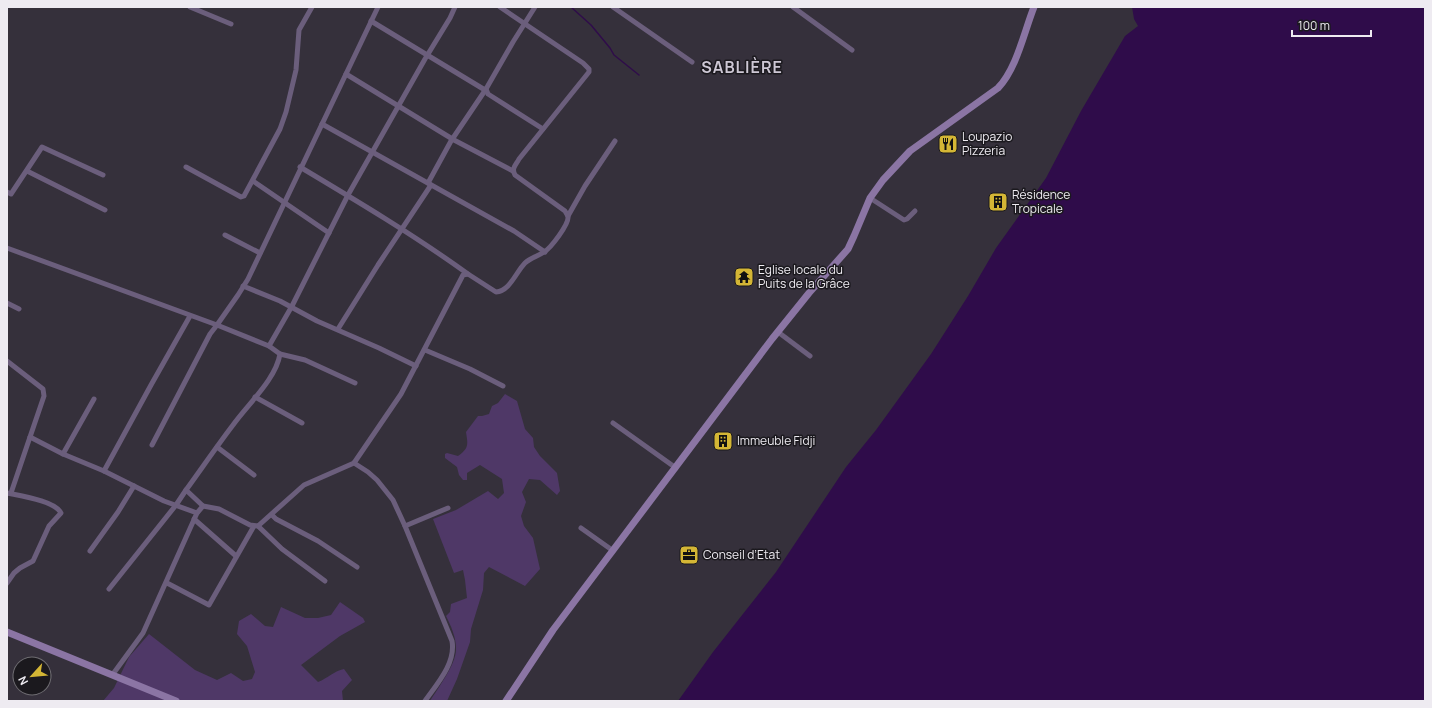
<svg xmlns="http://www.w3.org/2000/svg" width="1432" height="708" font-family="Manrope,sans-serif">
	<rect width="100%" height="100%" fill="#35303b"/>
	<!-- green -->
	<g fill="#4f3867">
		<path d="M505,394L517,401L525,429L533,438L534,447L540,456L557,473L560,491L557,495L540,480L529,479L522,492L526,502L521,516L524,526L533,538L540,569L525,586L489,567L484,573L483,590L471,629L470,642L457,679L447,701H430C438,688 457,663 456,648C456,637 451,626 446,616L450,612L451,604L467,598L465,580L463,570L454,573L433,519L456,510L488,491L498,499L504,493L502,479L480,465L467,473V480H463L459,475L457,467L445,458V454L447,453L458,456C469,448 468,445 466,432L478,416H482L489,414L492,406L498,403Z"/>
		<path d="M340,602L363,618L365,622L340,636L301,665L318,682C328,678 334,671 344,669L352,680L342,691L343,701H103L114,688L129,657L149,634L195,670L217,680L231,673L243,681L252,679L255,672L247,646L237,634L239,621L251,614L265,626L273,627L281,607L305,618H318L331,615Z"/>
	</g>
	<!-- water -->
	<polygon fill="#2f0c4a" points="1132,7 1425,7 1425,701 678,701 713,652 776,572 846,467 876,430 931,354 968,296 996,248 1046,178 1081,111 1125,36 1138,26 1134,19"/>
	<g fill="none" stroke-linecap="round" stroke-linejoin="round">
		<!-- stream -->
		<polyline stroke="#2f0c4a" stroke-width="1.5" points="571,7 591,25 610,48 614,55 639,75"/>
		<!-- minor -->
		<g stroke="#6b5e7c" stroke-width="5">
			<polyline points="190,7 231,24"/>
			<polyline points="535,7 513,42 486,89 488,94 543,129"/>
			<polyline points="613,7 692,62"/>
			<polyline points="793,7 852,50"/>
			<polyline points="371,21 485,90"/>
			<polyline points="346,74 454,140 513,171"/>
			<polyline points="322,124 514,231 545,252"/>
			<polyline points="186,167 241,197 244,196 280,129 286,112 296,70 299,30 312,7"/>
			<path d="M300,167C357,201 414,235 468,274"/>
			<polyline points="27,171 105,210"/>
			<polyline points="253,181 329,233"/>
			<polyline points="428,183 451,141 486,89"/>
			<polyline points="7,192 11,194 42,147 103,175"/>
			<polyline points="870,198 904,220 907,219 915,211"/>
			<polyline points="568,216 585,186 615,141"/>
			<polyline points="225,235 260,253"/>
			<path d="M7,248L217,325L269,346L280,354C276,379 248,404 233,425C217,446 202,468 186,490L203,506L219,509L250,525L258,526L304,485L354,463L401,394L463,275L468,274L496,292C510,291 516,272 525,263C530,258 538,256 544,252C551,248 569,224 568,217C568,215 566,213 565,211L515,175C511,168 516,165 519,159L589,72V69L583,63L500,7"/>
			<polyline points="243,286 280,301 317,321 379,348 416,366"/>
			<polyline points="7,303 19,309"/>
			<polyline points="338,329 378,265 431,185"/>
			<polyline points="778,332 810,356"/>
			<polyline points="269,346 292,306 348,195 425,59 450,18 455,7"/>
			<polyline points="425,350 470,369 503,386"/>
			<polyline points="280,354 305,360 355,383"/>
			<polyline points="7,361 43,389 44,396 30,437 63,454 104,471 164,501 197,513"/>
			<polyline points="255,397 302,423"/>
			<polyline points="613,423 676,468"/>
			<polyline points="152,445 210,334 217,325 238,295 248,279 378,7"/>
			<polyline points="217,447 254,475"/>
			<polyline points="63,454 94,399"/>
			<path d="M354,463L368,472L377,480L393,500L405,526L452,641C456,663 437,684 425,701"/>
			<polyline points="104,471 151,385 190,316"/>
			<path d="M7,493C21,496 55,501 61,513L49,526L33,561L20,568L14,573L7,583"/>
			<polyline points="11,493 30,437"/>
			<polyline points="272,515 276,519 318,541 357,567"/>
			<polyline points="194,519 236,556"/>
			<polyline points="258,526 282,549 325,581"/>
			<polyline points="405,526 448,508"/>
			<polyline points="581,528 612,550"/>
			<polyline points="90,551 118,512 134,486"/>
			<polyline points="167,583 209,605 254,526"/>
			<polyline points="109,589 176,505 186,490"/>
			<polyline points="113,674 143,633 197,513 203,506"/>
		</g>
		<!-- secondary -->
		<g stroke="#8b75a4" stroke-width="7">
			<polyline points="7,632 176,701"/>
			<path d="M506,701L553,630L623,537L772,339L809,293L848,249L854,236L870,198L883,180L910,151L998,88C1017,68 1024,32 1034,7"/>
		</g>
	</g>
	<!-- icons -->
	<defs>
		<symbol id="restaurant-square" viewBox="-11 -11 22 22"><rect x="-9" y="-9" width="18" height="18" rx="4" fill="#d4b635" stroke="#1b191e"/><path d="M-5-6h1v4h1v-4h1v4h1v-4h1v5L-1.5 .5V6h-2V.5L-5-1ZM5-6V6H3V1.5H1.5Q1.5-4 5-6Z" fill="#111"/></symbol>
		<symbol id="building-square" viewBox="-11 -11 22 22"><rect x="-9" y="-9" width="18" height="18" rx="4" fill="#d4b635" stroke="#1b191e"/><path d="M-4-6H4V6H1V3H-1V6H-4ZM-2.5-4.3h1.7v1.8h-1.7ZM.8-4.3h1.7v1.8H.8ZM-2.5-1h1.7V.8h-1.7ZM.8-1h1.7V.8H.8Z" fill="#111"/></symbol>
		<symbol id="temple-square" viewBox="-11 -11 22 22"><rect x="-9" y="-9" width="18" height="18" rx="4" fill="#d4b635" stroke="#1b191e"/><path d="M0-6L5-2H3V0L6.5 2.5H4V6H1.5V3h-3V6H-4V2.5H-6.5L-3 0V-2H-5Z" fill="#111"/></symbol>
		<symbol id="office-square" viewBox="-11 -11 22 22"><rect x="-9" y="-9" width="18" height="18" rx="4" fill="#d4b635" stroke="#1b191e"/><path d="M-6-3h4V-5.5h4V-3h4V5H-6ZM-1-4.5V-3h2v-1.5ZM-6 0V1H6V0Z" fill="#111"/></symbol>
	</defs>
	<g fill-rule="evenodd">
		<use href="#restaurant-square" x="937" y="133" width="22" height="22"/>
		<use href="#building-square" x="987" y="191" width="22" height="22"/>
		<use href="#temple-square" x="733" y="266" width="22" height="22"/>
		<use href="#building-square" x="712" y="430" width="22" height="22"/>
		<use href="#office-square" x="678" y="544" width="22" height="22"/>
	</g>
	<g text-anchor="middle" stroke-width="3" stroke-linejoin="round" paint-order="stroke">
		<!-- poi labels -->
		<g font-size="12" fill="#eeebf1" stroke="#1b191e" text-anchor="start">
			<text x="962" y="141">Loupazio<tspan x="962" dy="14">Pizzeria</tspan></text>
			<text x="1012" y="199">Résidence<tspan x="1012" dy="14">Tropicale</tspan></text>
			<text x="758" y="274">Eglise locale du<tspan x="758" dy="14">Puits de la Grâce</tspan></text>
			<text x="737" y="445">Immeuble Fidji</text>
			<text x="703" y="559">Conseil d’Etat</text>
		</g>
		<!-- district labels -->
		<g font-size="16" font-weight="bold" letter-spacing="1" fill="#cdc7d4" stroke="#1b191e">
			<text x="742" y="73">SABLIÈRE</text>
		</g>
	</g>
	<!-- border -->
	<rect width="1432" height="708" fill="none" stroke="#eeebf1" stroke-width="16"/>
	<!-- north arrow -->
	<g transform="translate(32 676) rotate(243)"><circle r="19" fill="#1b191e" stroke="#6f6d72"/>
	<path d="M0-3L7 15L0 10L-7 15Z" fill="#d4b635"/>
	<text y="-6" font-size="11" font-weight="bold" text-anchor="middle" fill="#eeebf1">N</text>
	</g>
	<!-- scale -->
	<path d="M1292 30v6h79v-6" fill="none" stroke="#eeebf1" stroke-width="2"/>
	<text x="1298" y="30" font-size="12" fill="#eeebf1" stroke="#1b191e" stroke-width="3" paint-order="stroke">100 m</text>
</svg>
